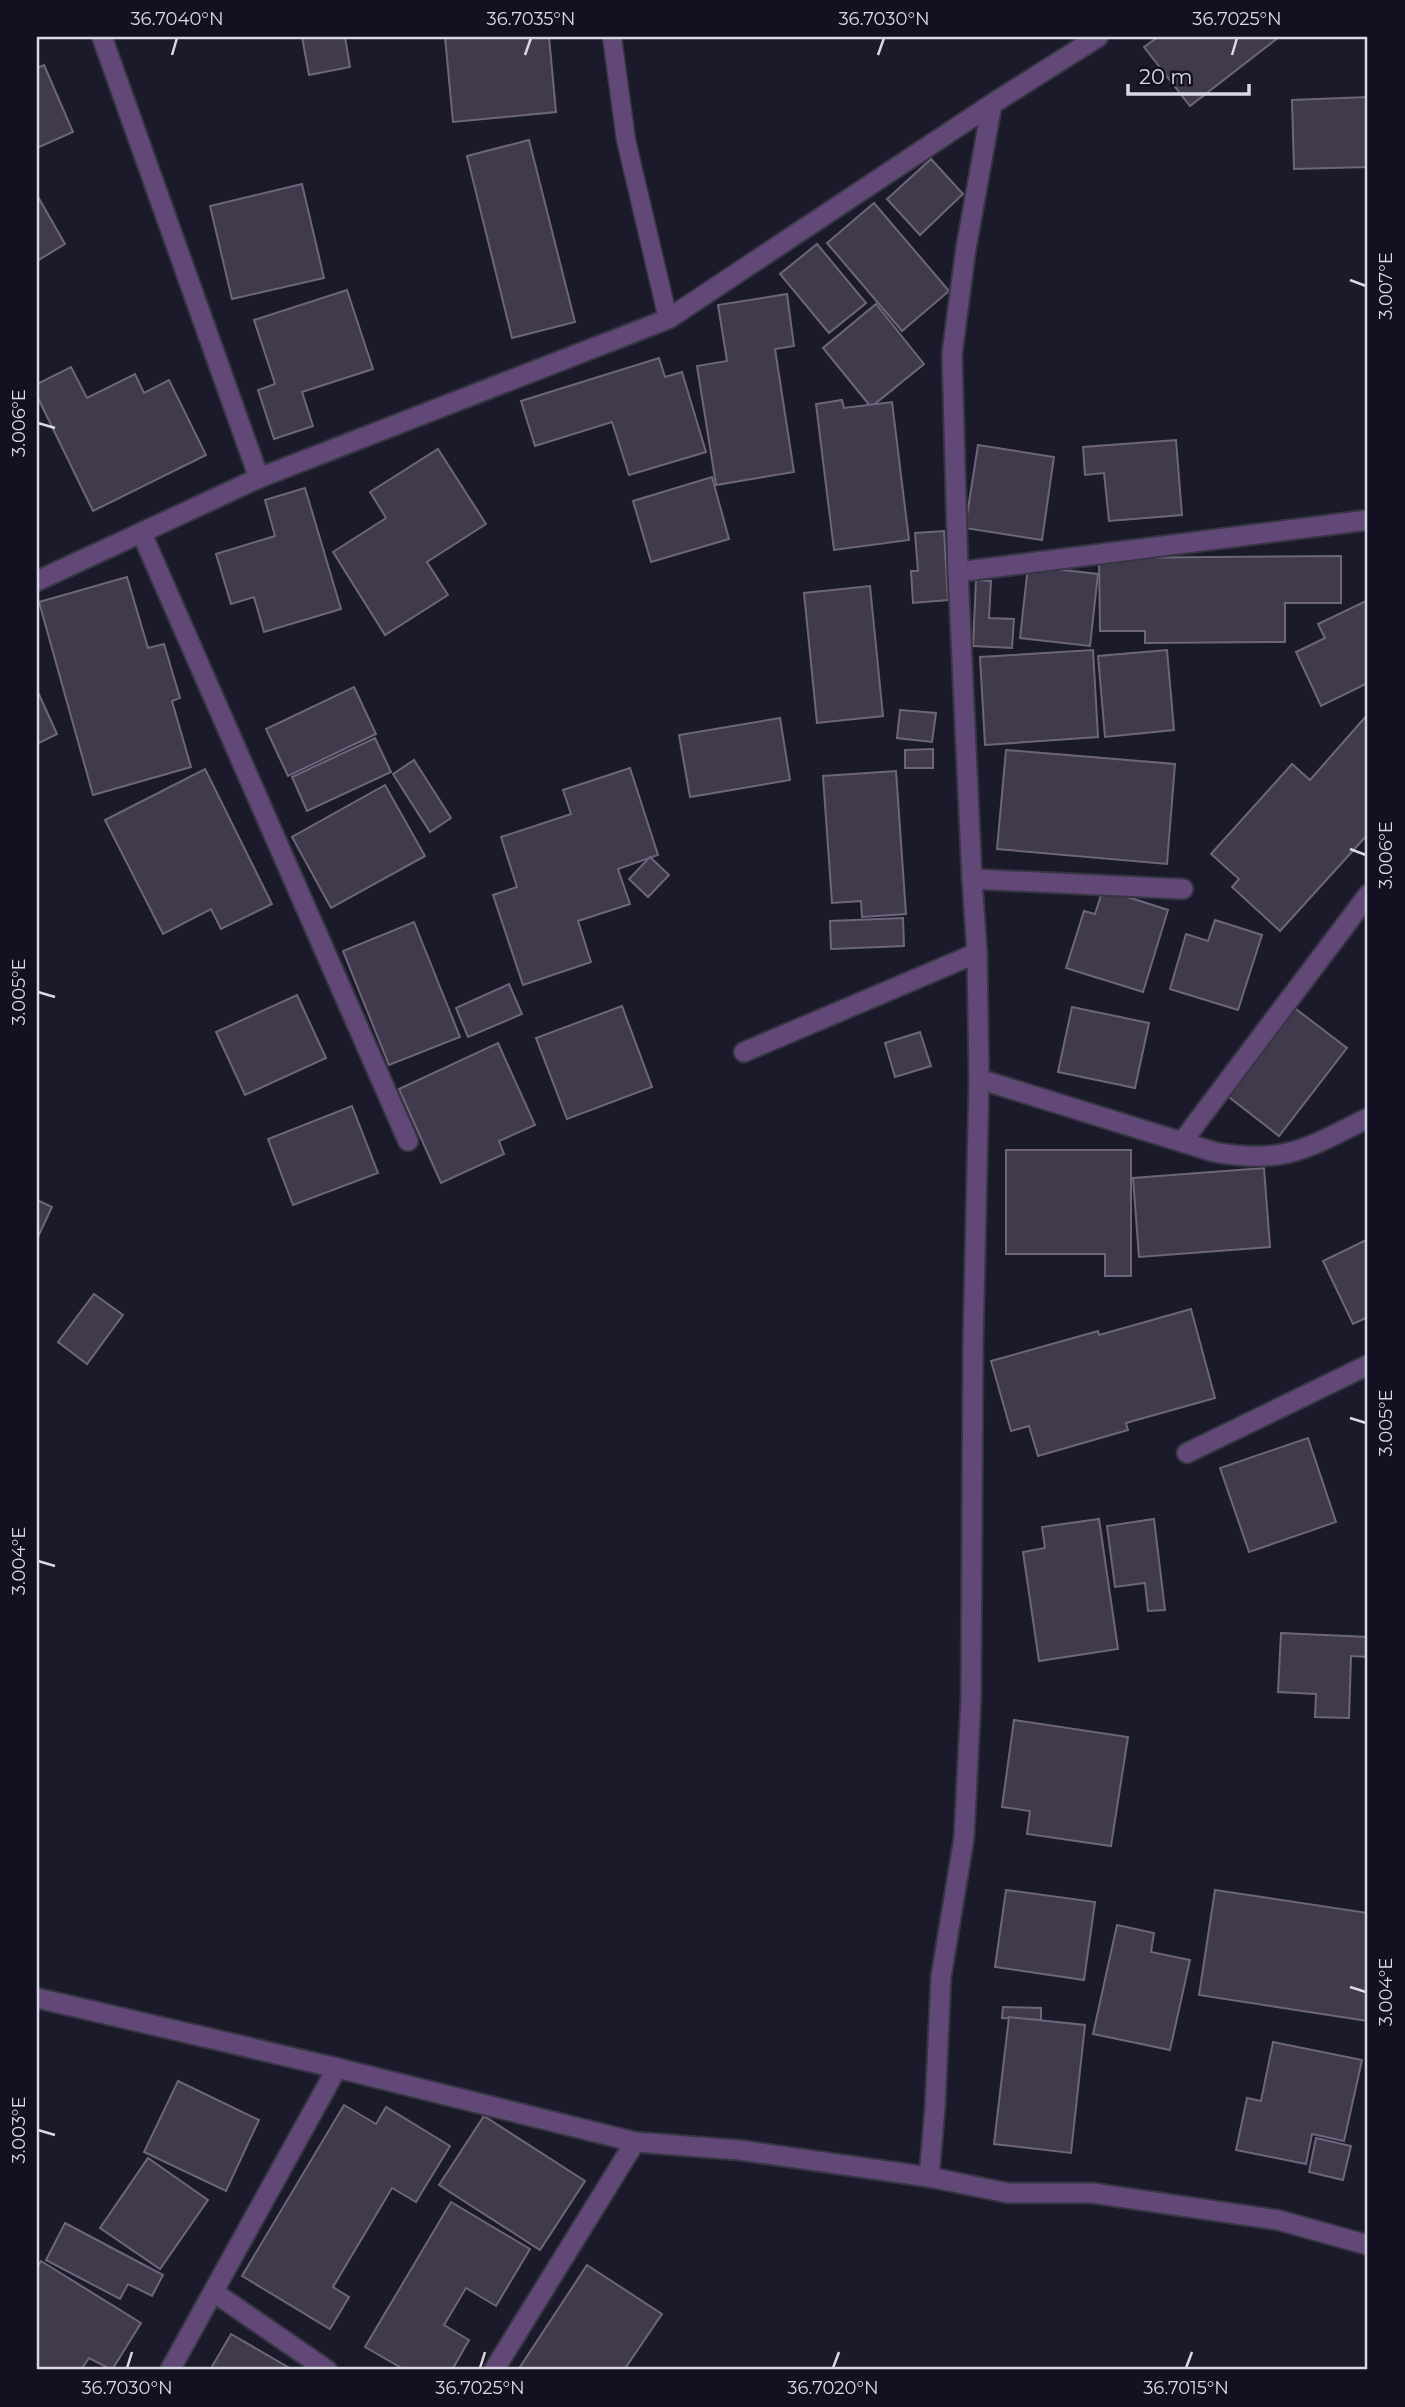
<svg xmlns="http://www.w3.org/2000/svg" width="1405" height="2407" font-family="Montserrat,sans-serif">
	<rect width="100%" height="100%" fill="#1b1a2a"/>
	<!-- building -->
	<g fill="#413a4c" stroke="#6d667a" stroke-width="2">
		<polygon points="302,37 345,37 350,67 309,75"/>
		<polygon points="445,37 549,37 556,112 453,122"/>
		<polygon points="1158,37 1279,37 1190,106 1144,47"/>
		<polygon points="44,65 73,132 37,148 37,68"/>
		<polygon points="1368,97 1368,167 1294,169 1292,100"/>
		<polygon points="529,140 575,322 512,338 467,156"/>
		<polygon points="931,159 963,194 920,235 887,199"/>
		<polygon points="302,184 324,278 232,299 210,206"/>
		<polygon points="37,195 65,244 37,261"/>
		<polygon points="874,203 949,291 902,331 827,243"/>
		<polygon points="817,244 866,303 829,333 780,274"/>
		<polygon points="347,290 373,369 302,392 313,426 274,439 258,390 275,384 254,320"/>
		<polygon points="787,294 794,346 775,349 794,472 716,485 697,366 727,361 718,305"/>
		<polygon points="876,304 924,364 871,407 823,348"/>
		<polygon points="659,358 665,377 682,372 706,452 629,475 612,422 535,446 521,401"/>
		<polygon points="71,367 87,398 135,374 144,393 169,380 206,455 93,511 37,396 37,384"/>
		<polygon points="842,400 844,408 892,402 909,540 834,550 816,404"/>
		<polygon points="1176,440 1182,515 1109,521 1104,473 1085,475 1083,447"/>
		<polygon points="978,445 1054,457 1042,540 965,528"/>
		<polygon points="438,449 486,524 427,562 448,595 385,635 333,552 386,518 370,492"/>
		<polygon points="712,477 729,539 651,562 633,501"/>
		<polygon points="305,488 341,609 264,632 254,597 231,604 216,554 275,536 265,500"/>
		<polygon points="944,531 948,600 913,603 911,571 918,571 915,533"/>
		<polygon points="1341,556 1341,603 1285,603 1285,642 1145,643 1145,631 1100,631 1099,558"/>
		<polygon points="1028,566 1098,574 1090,646 1020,638"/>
		<polygon points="127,577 148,648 164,644 180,698 172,701 191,767 93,795 39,602"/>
		<polygon points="976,580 991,581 989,618 1014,619 1012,648 973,646"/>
		<polygon points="870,586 883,716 817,723 804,593"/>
		<polygon points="1368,600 1368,683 1321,706 1296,652 1325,638 1318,624"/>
		<polygon points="1093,650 1098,737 985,745 980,657"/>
		<polygon points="1167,650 1174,730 1105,737 1098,656"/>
		<polygon points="354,687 376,734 288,776 266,729"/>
		<polygon points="37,690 57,734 37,744"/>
		<polygon points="900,710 936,713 932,742 897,738"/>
		<polygon points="1368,714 1368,834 1280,931 1232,887 1239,879 1211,854 1292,764 1310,780"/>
		<polygon points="780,718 790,780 690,797 679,735"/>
		<polygon points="375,738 391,772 307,811 292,777"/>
		<polygon points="933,749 933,768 905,768 905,750"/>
		<polygon points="1006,750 1175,764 1167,864 997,849"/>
		<polygon points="414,760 451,818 430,832 393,774"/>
		<polygon points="630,768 658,855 618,869 630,904 578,921 591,962 523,985 493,895 517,887 501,837 571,814 563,790"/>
		<polygon points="205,769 272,904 221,929 211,909 163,934 105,820"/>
		<polygon points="896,771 906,914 862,917 861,901 832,903 823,776"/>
		<polygon points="385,785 425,856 331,908 292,837"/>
		<polygon points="650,857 669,875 648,897 629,879"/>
		<polygon points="1103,889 1168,910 1143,992 1066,968 1084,911 1095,914"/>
		<polygon points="903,918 904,946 831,949 830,921"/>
		<polygon points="1215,920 1262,935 1238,1010 1170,989 1186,934 1208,941"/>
		<polygon points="414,922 460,1037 389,1065 343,951"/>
		<polygon points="509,984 522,1014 468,1037 456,1008"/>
		<polygon points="297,995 326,1058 245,1095 216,1032"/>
		<polygon points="622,1006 652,1087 567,1119 536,1038"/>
		<polygon points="1292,1006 1347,1048 1279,1136 1225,1094"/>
		<polygon points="1072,1007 1149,1023 1135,1088 1058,1072"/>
		<polygon points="920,1032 931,1066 895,1077 885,1043"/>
		<polygon points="498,1043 535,1125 499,1141 504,1154 441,1183 399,1089"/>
		<polygon points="352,1106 378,1173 293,1205 268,1139"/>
		<polygon points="1006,1150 1131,1150 1131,1276 1105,1276 1105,1254 1006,1254"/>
		<polygon points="1264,1168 1270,1247 1139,1257 1133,1178"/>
		<polygon points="37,1200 52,1207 37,1239"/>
		<polygon points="1368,1239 1368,1317 1353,1324 1323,1261"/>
		<polygon points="94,1294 123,1315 87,1364 58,1342"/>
		<polygon points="1191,1309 1215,1398 1126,1423 1128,1430 1038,1456 1029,1426 1011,1431 991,1361 1098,1331 1099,1335"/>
		<polygon points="1308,1438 1336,1522 1249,1552 1220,1468"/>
		<polygon points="1099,1519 1118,1649 1039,1661 1023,1552 1045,1548 1042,1527"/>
		<polygon points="1154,1519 1165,1610 1148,1611 1145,1583 1115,1587 1107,1526"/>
		<polygon points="1281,1633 1368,1637 1368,1657 1351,1656 1349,1718 1315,1717 1316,1694 1278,1692"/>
		<polygon points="1014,1720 1128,1737 1111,1846 1027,1834 1030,1811 1002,1807"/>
		<polygon points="1006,1890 1095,1902 1084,1980 995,1967"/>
		<polygon points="1215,1890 1368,1913 1368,2021 1199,1995"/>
		<polygon points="1117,1925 1154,1933 1151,1952 1190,1960 1170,2050 1093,2034"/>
		<polygon points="1003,2007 1041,2008 1041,2020 1002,2018"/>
		<polygon points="1009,2017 1085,2025 1071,2153 994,2144"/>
		<polygon points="1273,2042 1362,2060 1344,2141 1312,2134 1306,2164 1236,2150 1247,2098 1261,2101"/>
		<polygon points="178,2081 259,2120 226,2191 144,2152"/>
		<polygon points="344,2105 376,2124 386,2107 450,2146 416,2202 392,2188 333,2287 349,2297 330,2329 242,2276"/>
		<polygon points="484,2116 585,2181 540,2250 439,2185"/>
		<polygon points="1316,2138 1351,2146 1343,2180 1309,2172"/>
		<polygon points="148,2158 208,2200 160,2269 100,2228"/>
		<polygon points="451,2202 530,2249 496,2306 466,2288 444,2325 469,2340 452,2370 405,2370 365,2347"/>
		<polygon points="65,2223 163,2275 152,2296 128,2284 120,2299 46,2260"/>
		<polygon points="41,2261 141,2323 112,2370 89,2358 81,2370 37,2370 37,2268"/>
		<polygon points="587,2265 662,2314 624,2370 518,2370"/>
		<polygon points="231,2334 293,2370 210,2370"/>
	</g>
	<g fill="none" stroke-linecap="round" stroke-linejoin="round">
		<defs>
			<polyline id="service" points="612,37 626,140 668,319"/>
			<g id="minor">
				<polyline points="102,37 259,478"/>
				<polyline points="142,534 408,1141"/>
				<polyline points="958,572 1368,520"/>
				<polyline points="37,581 259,478 668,319 992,104 1098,37"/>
				<polyline points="972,879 1183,889"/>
				<polyline points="744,1052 977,953"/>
				<path d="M979,1079L1214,1152C1284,1165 1308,1148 1368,1118"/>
				<polyline points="1182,1142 1368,895"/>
				<polyline points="1187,1453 1368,1365"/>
				<polyline points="37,1998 337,2068 635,2142 739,2150 929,2177 1008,2193 1092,2193 1278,2220 1368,2245"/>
				<polyline points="929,2177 935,2108 941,1977 964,1838 971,1699 973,1345 979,1079 977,953 972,879 958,572 952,354 966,248 992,104"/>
				<polyline points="215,2293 327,2370"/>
				<polyline points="170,2370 337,2068"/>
				<polyline points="494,2370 635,2142"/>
			</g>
		</defs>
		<!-- service casing -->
		<use href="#service" stroke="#363544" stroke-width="21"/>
		<!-- minor casing -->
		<use href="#minor" stroke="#363544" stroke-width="23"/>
		<!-- service -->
		<use href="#service" stroke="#614876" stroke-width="18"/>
		<!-- minor -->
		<use href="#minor" stroke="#614876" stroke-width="19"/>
	</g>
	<!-- ticks -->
	<path fill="none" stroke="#d9d9e5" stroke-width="2.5" d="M172,55L177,38M525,55L531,38M878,55L884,38M1232,55L1237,38M1350,280L1366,286M38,423L55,428M1350,849L1366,855M38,992L55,997M1350,1418L1366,1423M38,1561L55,1566M1350,1987L1366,1992M38,2130L55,2135M127,2368L132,2352M480,2368L485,2352M833,2368L839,2352M1186,2368L1192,2352"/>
	<!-- border -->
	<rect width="1405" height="2407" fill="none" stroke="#121021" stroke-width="77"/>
	<!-- scale -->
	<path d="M1128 84v10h121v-10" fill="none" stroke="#d9d9e5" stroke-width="3.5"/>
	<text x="1139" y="84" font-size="21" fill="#d9d9e5" stroke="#121021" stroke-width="5" paint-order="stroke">20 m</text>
	<rect x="38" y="38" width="1328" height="2330" fill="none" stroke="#d9d9e5" stroke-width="2.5"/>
	<g font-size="18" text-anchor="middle" fill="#d9d9e5">
		<text x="177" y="25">36.7040°N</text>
		<text x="531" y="25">36.7035°N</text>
		<text x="884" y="25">36.7030°N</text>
		<text x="1237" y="25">36.7025°N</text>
		<text transform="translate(1386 286) rotate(-90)" y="6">3.007°E</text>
		<text transform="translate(19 423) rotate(-90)" y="6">3.006°E</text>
		<text transform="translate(1386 855) rotate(-90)" y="6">3.006°E</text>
		<text transform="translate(19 992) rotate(-90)" y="6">3.005°E</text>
		<text transform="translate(1386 1423) rotate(-90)" y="6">3.005°E</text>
		<text transform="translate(19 1561) rotate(-90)" y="6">3.004°E</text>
		<text transform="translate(1386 1992) rotate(-90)" y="6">3.004°E</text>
		<text transform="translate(19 2130) rotate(-90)" y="6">3.003°E</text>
		<text x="127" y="2394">36.7030°N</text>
		<text x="480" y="2394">36.7025°N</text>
		<text x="833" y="2394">36.7020°N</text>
		<text x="1186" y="2394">36.7015°N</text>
	</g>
</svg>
